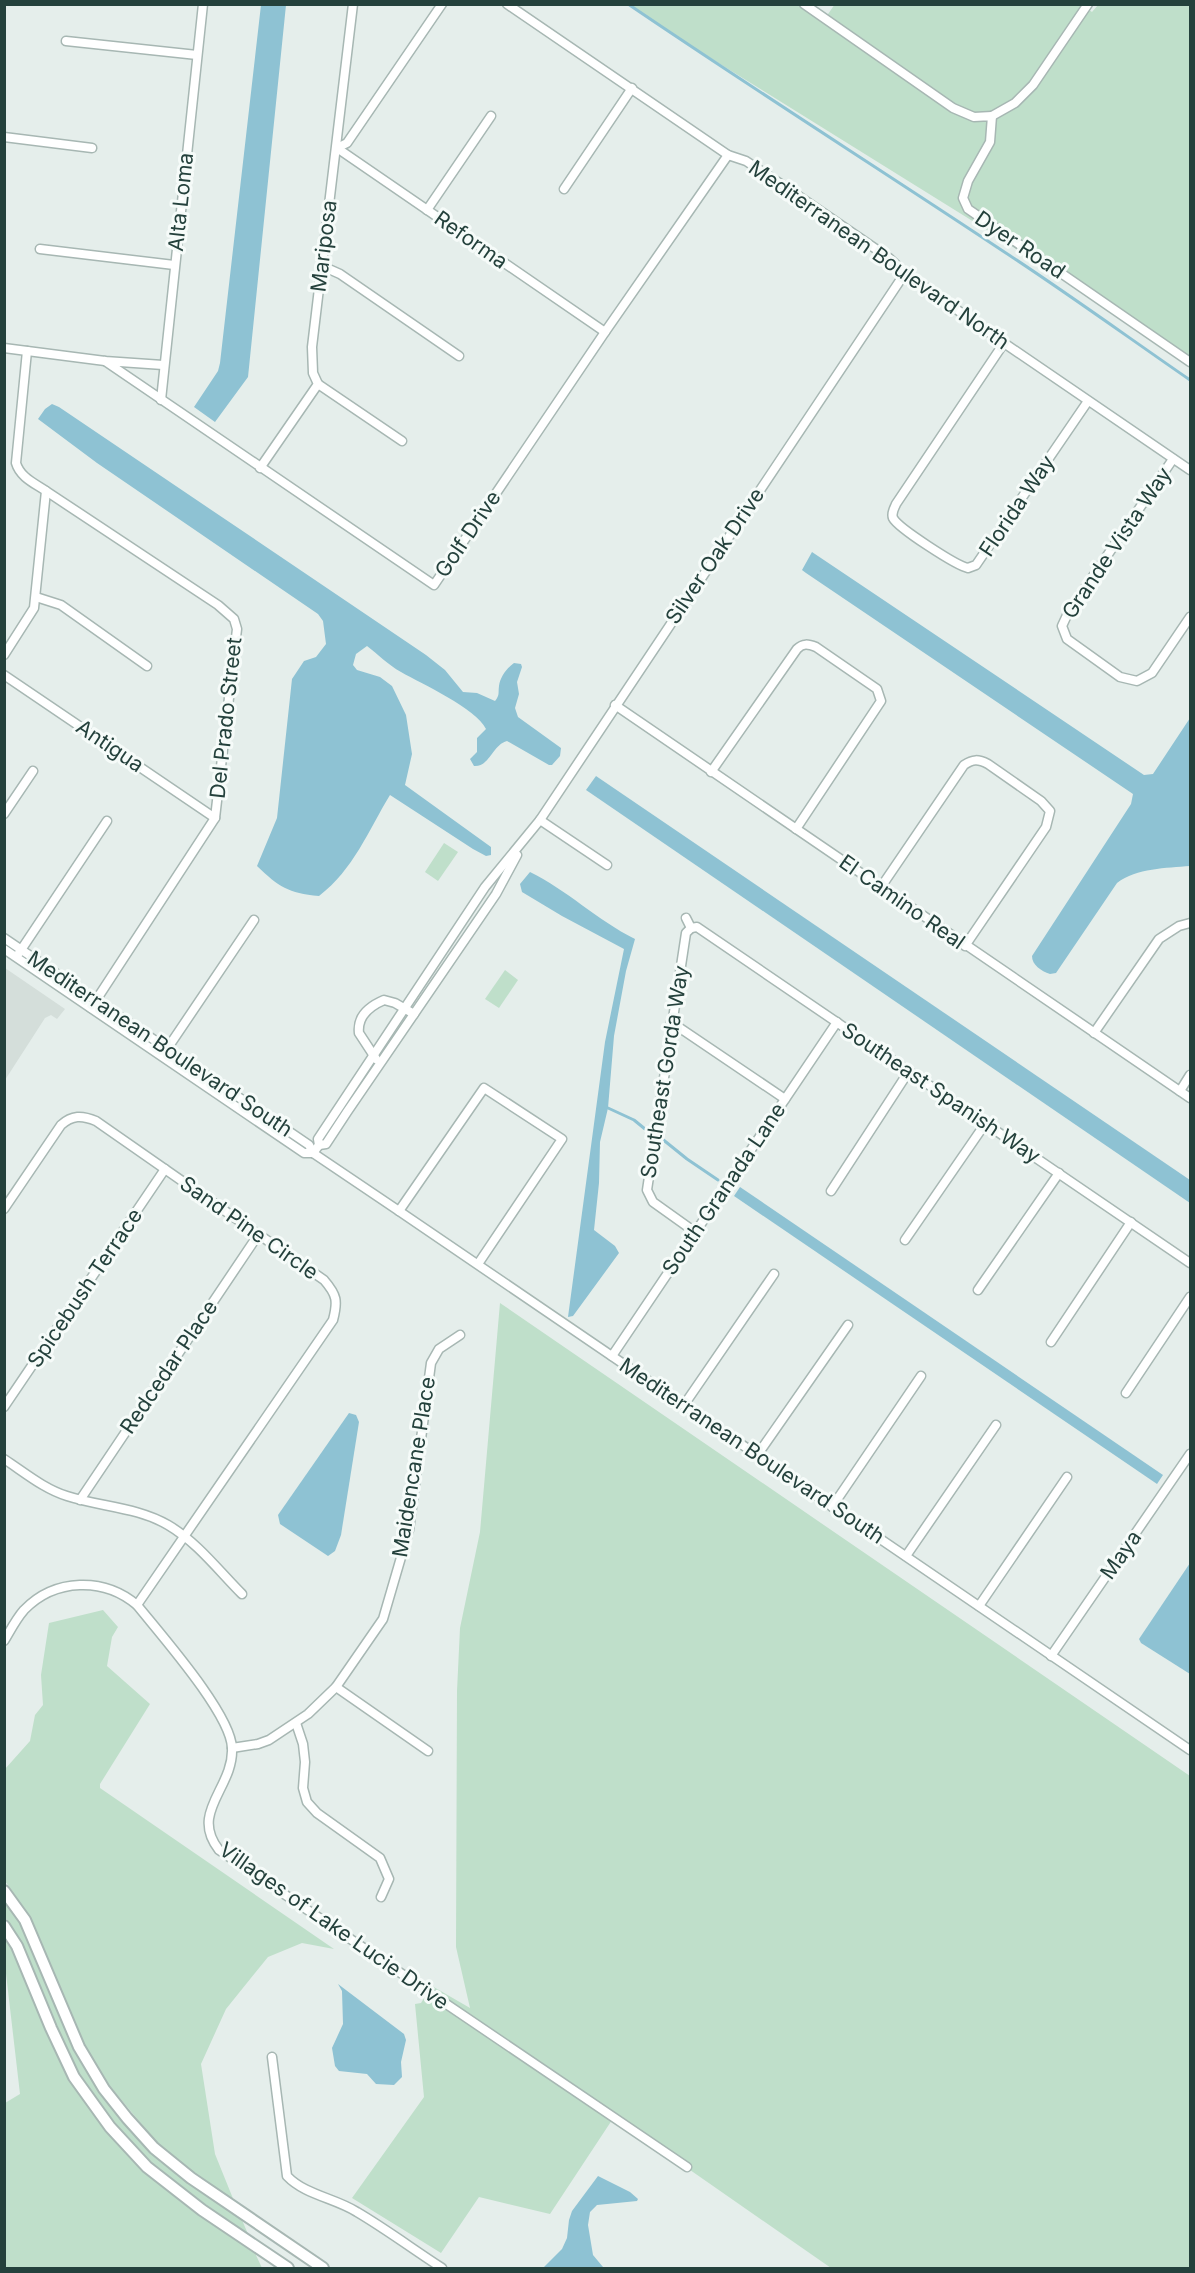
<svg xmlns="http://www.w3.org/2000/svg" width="1195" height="2273" font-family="Inter,sans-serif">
	<rect width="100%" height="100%" fill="#e5eeeb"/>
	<!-- built -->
	<polygon fill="#d4deda" points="5,968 65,1009 57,1019 51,1015 45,1018 5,1080"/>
	<!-- green -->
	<g fill="#bfdfca">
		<polygon points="835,4 1081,4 1092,12 1098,5 1190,5 1190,365 995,235 675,36 629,5 808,5 826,17"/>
		<polygon points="444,843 458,852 438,881 425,872"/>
		<polygon points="505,970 518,980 499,1008 485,999"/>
		<polygon points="500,1303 1190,1776 1190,2268 831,2268 614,2117 550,2214 479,2197 441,2253 352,2198 424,2097 415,2004 421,2003 432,1986 470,2008 456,1947 457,1691 460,1628 480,1532"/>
		<polygon points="103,1610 118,1627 112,1637 107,1666 150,1704 100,1784 100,1788 334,1949 302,1943 268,1957 226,2009 201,2064 215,2154 234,2201 195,2174 158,2144 109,2085 84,2044 29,1916 5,1881 5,1769 30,1741 35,1715 43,1705 41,1675 49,1623"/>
		<polygon points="4,1900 20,1923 74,2050 100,2092 151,2153 188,2183 242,2220 248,2234 205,2205 151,2163 114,2123 79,2074 55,2025 22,1944 5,1917"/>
		<polygon points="5,1937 13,1949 46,2030 69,2080 106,2131 144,2172 199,2214 255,2253 262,2268 5,2268 5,2103 20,2094 5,1965"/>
	</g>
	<!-- water -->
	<g fill="#8ec2d3">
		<polygon points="261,5 286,5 248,377 215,422 194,407 218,371 220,363"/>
		<path d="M52,404L59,407L426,655L445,670L463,692L477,693L495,701C500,695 498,693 499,686C500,677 507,668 514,663L521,664L522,667L517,682L519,694L515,708L518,717L561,748L560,756L552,765H549L507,741C492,745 490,767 474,766L470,759L477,752V738L486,729C476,708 422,684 401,672C388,665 378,654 367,646L356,654L353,665L357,670L380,677L392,686L406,715L412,754L405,785L491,847V855L486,856L473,849L390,795C368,831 354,869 319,896C288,893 279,887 257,866L277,818L292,679L304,661L316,657L326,644L323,621L318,614L97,463L38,419L45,409Z"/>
		<path d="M812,552L1144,775L1153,774L1190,718V866C1166,868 1137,868 1117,883L1056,973L1050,974C1041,971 1032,965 1032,956L1131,804L1133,794L806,573L802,570Z"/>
		<polygon points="596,776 1190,1180 1190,1203 586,790"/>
		<path d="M530,872C567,890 597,920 635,939L626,971L614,1036L608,1108L600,1142L599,1183L594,1230L615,1246L619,1253L573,1316L568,1317L605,1042L624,949L562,916L522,892L520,884Z"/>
		<polygon points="740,1187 1163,1475 1157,1484 734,1196"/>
		<polygon points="349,1413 356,1415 359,1422 341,1535 335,1551 328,1556 280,1524 278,1515"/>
		<polygon points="1190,1563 1190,1674 1141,1643 1139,1639"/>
		<polygon points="338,1984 404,2034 406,2040 401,2062 402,2077 394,2085 376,2084 367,2074 339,2071 335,2066 332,2048 343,2024 342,1991"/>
		<polygon points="598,2176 630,2192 638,2199 637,2201 597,2205 590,2212 588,2225 593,2255 603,2267 543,2268 562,2249 567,2238 569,2220 572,2211"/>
	</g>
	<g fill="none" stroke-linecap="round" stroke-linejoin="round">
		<!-- stream -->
		<g stroke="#8ec2d3" stroke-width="3">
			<path d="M628,4C756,91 886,173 1015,259C1074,298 1132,340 1190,380"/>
			<polyline points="608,1108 634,1120 645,1129"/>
			<polyline points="661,1138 687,1159 718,1180"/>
		</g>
		<defs>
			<g id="minor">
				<polyline points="507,4 728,155 746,161 787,188 889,258 905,273 1004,343 1190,470"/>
				<polyline points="804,4 953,108 974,117 992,116 990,142 968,181 963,198 968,209 1190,362"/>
				<polyline points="66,41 197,55"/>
				<polyline points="992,116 1015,103 1033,85 1088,4"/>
				<polyline points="4,137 92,148"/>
				<polyline points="337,148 605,332"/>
				<polyline points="337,148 347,143 442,4"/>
				<polyline points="564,189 632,88"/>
				<polyline points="427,210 491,116"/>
				<polyline points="40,249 174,265"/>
				<polyline points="321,268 331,270 340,274 459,356"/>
				<path d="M1004,343L896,504C894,509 891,513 893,518C898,528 957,566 968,568L976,565L1088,401"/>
				<polyline points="4,348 105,361 163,365"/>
				<polyline points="105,361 434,585 605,332 728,155"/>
				<polyline points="318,384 402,441"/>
				<polyline points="161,400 203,4"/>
				<polyline points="1173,459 1068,613 1062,626 1067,639 1120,677 1137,681 1152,673 1190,617"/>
				<polyline points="260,468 318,384 313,373 312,347 353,4"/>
				<polyline points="46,491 218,605 234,619 237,629 215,818 91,1008"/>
				<polyline points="36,597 61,605 147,666"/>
				<path d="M4,655L34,608L46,491C34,483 20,477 16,463L27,351"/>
				<polyline points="4,675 215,818"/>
				<polyline points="615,705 1190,1098"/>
				<path d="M711,772L797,649C803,643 808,644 816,647L877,689L881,701L796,829"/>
				<polyline points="4,814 33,771"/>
				<polyline points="540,820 607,865"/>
				<path d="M881,887L964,765C973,759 978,759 988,764L1041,801L1050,811L1046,827L965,946"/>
				<polyline points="686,918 691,928"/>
				<polyline points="691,928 697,927 1190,1263"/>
				<polyline points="691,928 686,933 647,1190 653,1202 695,1232"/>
				<polyline points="4,938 309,1145 313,1153 399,1211 1190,1750"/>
				<polyline points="4,949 304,1153 313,1153"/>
				<polyline points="19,953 107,821"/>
				<polyline points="671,1022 785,1099"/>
				<polyline points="1094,1033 1159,939 1179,926 1190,923"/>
				<polyline points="165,1052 254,920"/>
				<path d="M376,1059L359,1033C357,1016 370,1006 384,1000L395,1003L414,1014"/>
				<polyline points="1180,1091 1190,1075"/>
				<polyline points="319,1145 326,1144 347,1112 496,894 517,855"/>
				<polyline points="313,1153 319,1145 318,1139 485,887 540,820 905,273"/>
				<polyline points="831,1191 909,1071"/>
				<path d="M4,1209L61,1125C72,1115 82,1115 96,1121L324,1280C337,1295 338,1301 333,1320L137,1605"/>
				<polyline points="399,1211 484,1088 562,1139 478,1264"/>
				<polyline points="905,1240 985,1124"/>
				<polyline points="978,1290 1059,1173"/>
				<polyline points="1051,1342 1131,1222"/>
				<polyline points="612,1356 837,1022"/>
				<polyline points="1126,1393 1190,1297"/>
				<polyline points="684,1405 774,1274"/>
				<polyline points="4,1407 165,1169"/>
				<polyline points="758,1454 848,1325"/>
				<path d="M4,1459C24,1472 44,1489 67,1496C101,1507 137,1507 168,1525C197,1542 219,1571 242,1594"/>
				<polyline points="80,1500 258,1235"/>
				<polyline points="832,1507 921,1376"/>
				<polyline points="906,1556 996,1425"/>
				<polyline points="979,1606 1067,1477"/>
				<path d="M4,1641C10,1631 16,1619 24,1610C55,1578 104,1577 137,1605C161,1635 231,1714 232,1748C234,1788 189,1812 219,1850L687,2167"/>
				<polyline points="1051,1656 1190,1454"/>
				<polyline points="336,1687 428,1751"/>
				<polyline points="296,1723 303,1744 305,1762 303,1788 307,1802 317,1813 380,1858 389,1879 381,1897"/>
				<polyline points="232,1748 258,1744 269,1740 308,1714 336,1687 383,1619 409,1530 431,1363 439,1349 460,1335"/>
				<path d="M272,2057L287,2176C305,2195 335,2198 357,2212C386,2229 414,2250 442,2268"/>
			</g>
			<g id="tertiary">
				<polyline points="4,1891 25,1920 79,2047 104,2089 127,2118 154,2148 191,2178 323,2268"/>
				<polyline points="4,1926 17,1946 51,2028 74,2077 110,2127 147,2167 202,2210 288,2268"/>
			</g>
		</defs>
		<!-- minor casing -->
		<use href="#minor" stroke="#a7b7b3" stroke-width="11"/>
		<!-- tertiary casing -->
		<use href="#tertiary" stroke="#a7b7b3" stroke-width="14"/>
		<!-- minor -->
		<use href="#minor" stroke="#fff" stroke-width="8"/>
		<!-- tertiary -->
		<use href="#tertiary" stroke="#fff" stroke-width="10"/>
	</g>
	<g text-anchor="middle" stroke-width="6" stroke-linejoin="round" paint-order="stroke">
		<!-- street labels -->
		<g font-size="21" fill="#24413c" stroke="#f6fbf9">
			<text transform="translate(181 202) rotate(-84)" y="7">Alta Loma</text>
			<text transform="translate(471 240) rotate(35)" y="7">Reforma</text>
			<text transform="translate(1020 245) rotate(34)" y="7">Dyer Road</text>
			<text transform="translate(324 246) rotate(-83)" y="7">Mariposa</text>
			<text transform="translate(879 255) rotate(35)" y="7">Mediterranean Boulevard North</text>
			<text transform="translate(1017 506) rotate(-56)" y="7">Florida Way</text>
			<text transform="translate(468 534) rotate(-56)" y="7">Golf Drive</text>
			<text transform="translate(1117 543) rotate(-56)" y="7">Grande Vista Way</text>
			<text transform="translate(715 556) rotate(-56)" y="7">Silver Oak Drive</text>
			<text transform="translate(226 718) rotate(-84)" y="7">Del Prado Street</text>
			<text transform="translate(110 746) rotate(34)" y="7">Antigua</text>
			<text transform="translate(902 902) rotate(35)" y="7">El Camino Real</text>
			<text transform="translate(160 1044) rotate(34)" y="7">Mediterranean Boulevard South</text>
			<text transform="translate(665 1072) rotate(-81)" y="7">Southeast Gorda Way</text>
			<text transform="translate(941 1093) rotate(34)" y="7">Southeast Spanish Way</text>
			<text transform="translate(724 1189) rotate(-56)" y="7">South Granada Lane</text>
			<text transform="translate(249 1228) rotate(35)" y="7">Sand Pine Circle</text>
			<text transform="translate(85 1288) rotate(-56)" y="7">Spicebush Terrace</text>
			<text transform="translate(169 1367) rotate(-56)" y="7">Redcedar Place</text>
			<text transform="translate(752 1451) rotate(34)" y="7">Mediterranean Boulevard South</text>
			<text transform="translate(414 1467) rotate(-81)" y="7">Maidencane Place</text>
			<text transform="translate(1121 1555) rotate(-55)" y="7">Maya</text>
			<text transform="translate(334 1926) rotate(35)" y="7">Villages of Lake Lucie Drive</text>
		</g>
	</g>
	<!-- border -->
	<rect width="1195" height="2273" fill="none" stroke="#24413c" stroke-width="12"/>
</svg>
